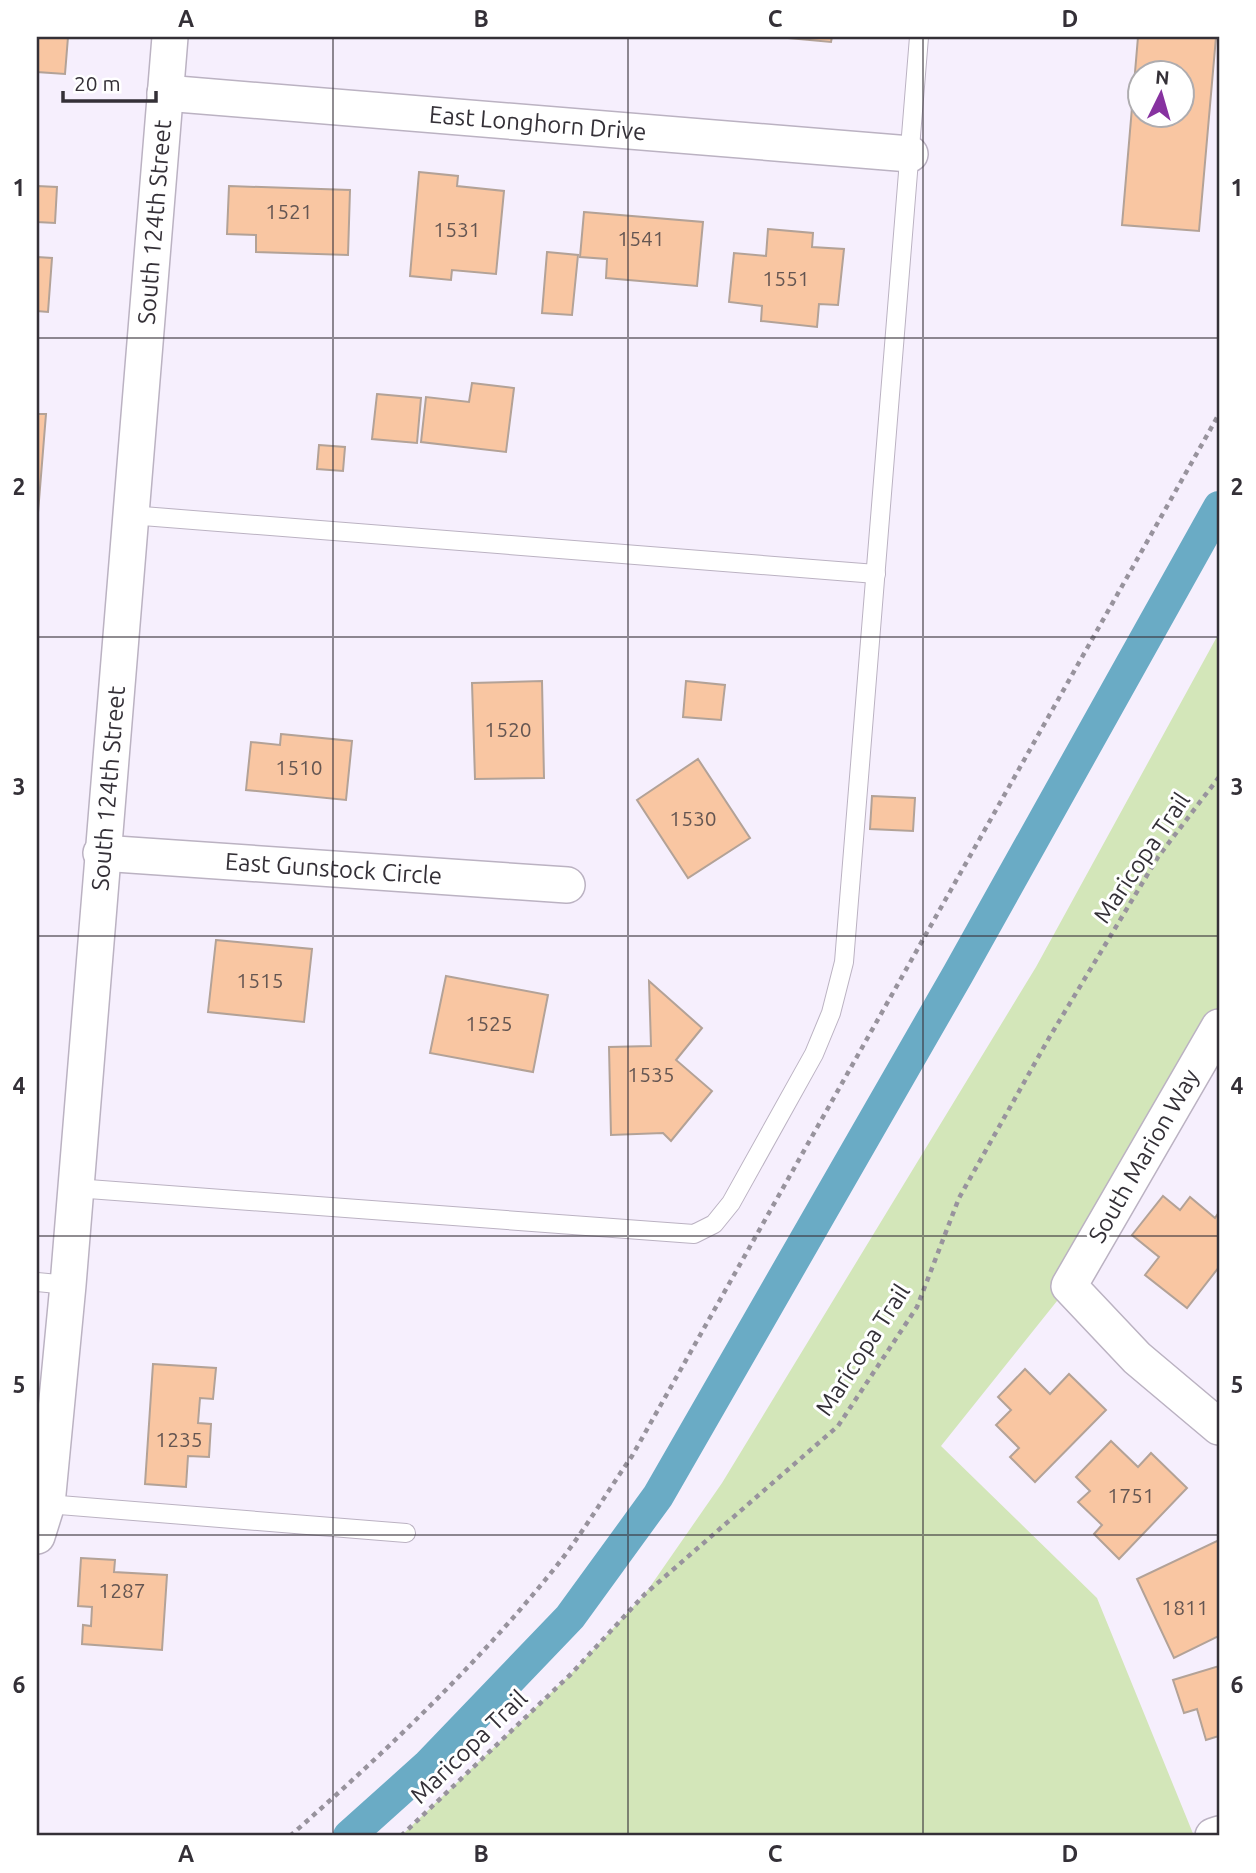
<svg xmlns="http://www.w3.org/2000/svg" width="1256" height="1873" font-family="Ubuntu,sans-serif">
	<rect width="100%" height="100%" fill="#f6effd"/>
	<!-- green -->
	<polygon fill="#d3e6b9" points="1219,633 1219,1027 1069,1286 941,1446 1097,1598 1194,1836 401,1836 571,1674 645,1594 722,1483 1036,967"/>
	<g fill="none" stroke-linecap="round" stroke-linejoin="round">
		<!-- canal -->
		<polyline stroke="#6aabc5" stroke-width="32" points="349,1836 427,1766 570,1617 658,1496 958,974 1219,507"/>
	</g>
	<!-- building -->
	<g fill="#f9c6a2" stroke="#b3a297" stroke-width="2" fill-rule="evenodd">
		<polygon points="37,37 68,37 65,74 37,72"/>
		<polygon points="777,37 832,37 831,42"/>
		<path d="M1138,37H1216L1199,231L1122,225ZM1140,74H1182V116H1140Z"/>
		<polygon points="419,172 458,176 457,186 504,191 496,274 452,270 451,280 410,276"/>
		<polygon points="37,186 57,187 55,223 37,222"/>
		<polygon points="229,186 350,190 348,255 256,252 256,235 227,234"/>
		<polygon points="584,212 703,222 697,286 606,278 607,259 580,257"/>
		<polygon points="768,229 813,233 812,247 844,249 838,305 819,304 817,327 761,321 762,306 729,302 734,253 766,256"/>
		<polygon points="547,252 578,255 572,315 542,313"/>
		<polygon points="37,257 52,258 48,312 37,311"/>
		<polygon points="472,383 514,388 506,452 421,442 426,397 469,402"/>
		<polygon points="377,394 421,398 417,443 372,439"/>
		<polygon points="37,414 46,414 37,525"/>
		<polygon points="319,445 345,447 343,471 317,469"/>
		<polygon points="542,681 544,778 475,779 472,683"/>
		<polygon points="686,681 725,685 721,720 683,717"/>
		<polygon points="281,734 352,741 346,800 246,790 251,742 280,745"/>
		<polygon points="698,759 750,838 688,878 637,800"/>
		<polygon points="872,796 915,798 913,831 870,829"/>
		<polygon points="216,940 312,949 304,1022 208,1012"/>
		<polygon points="446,976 548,995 533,1072 430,1053"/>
		<polygon points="649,981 702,1028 676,1060 712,1091 671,1141 663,1133 611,1135 609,1047 651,1046"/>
		<polygon points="1163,1196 1180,1210 1190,1197 1215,1218 1219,1212 1219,1267 1187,1308 1145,1275 1159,1257 1132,1235"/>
		<polygon points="153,1364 216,1368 213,1399 200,1398 198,1423 211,1424 209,1457 188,1456 186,1487 145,1484"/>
		<polygon points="1025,1369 1050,1394 1069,1374 1106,1410 1035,1482 1010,1457 1019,1448 996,1425 1011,1410 998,1397"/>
		<polygon points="1111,1441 1138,1467 1151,1453 1187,1488 1119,1559 1094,1534 1102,1525 1078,1502 1090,1491 1076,1477"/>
		<polygon points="1219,1540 1219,1636 1174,1658 1137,1579"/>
		<polygon points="81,1558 115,1560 114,1572 167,1575 162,1650 82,1644 83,1625 91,1626 92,1607 78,1606"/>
		<polygon points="1219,1666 1219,1736 1206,1740 1197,1709 1184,1713 1173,1680"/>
	</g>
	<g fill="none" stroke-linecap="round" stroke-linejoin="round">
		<defs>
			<g id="lane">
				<polyline points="130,515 876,574"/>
				<polyline points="75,1188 694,1234 714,1224 731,1203 814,1054 831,1013 844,962 919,37"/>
				<polyline points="37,1282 68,1285"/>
				<polyline points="47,1504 406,1533"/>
			</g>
			<g id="street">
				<path id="s1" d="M165,93L910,154"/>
				<path id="s2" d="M101,853L567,885"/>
				<polyline points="1219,1027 1069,1286 1137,1358 1219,1427"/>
				<path id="s3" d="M37,1536L47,1504L68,1285L170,37"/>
				<polyline points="1213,1836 1219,1834"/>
			</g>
		</defs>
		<!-- lane casing -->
		<use href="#lane" stroke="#bbb2c2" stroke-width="20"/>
		<!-- street casing -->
		<use href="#street" stroke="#bbb2c2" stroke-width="38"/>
		<!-- path -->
		<g stroke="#98939d" stroke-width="4.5" stroke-dasharray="5 5" stroke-linecap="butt">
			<path d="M290,1836C382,1755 472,1670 550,1574C580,1538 605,1495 632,1456L1219,414"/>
			<polyline points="401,1836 571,1674 645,1594 838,1426 917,1307 959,1198 1049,1038 1158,857 1219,777"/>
		</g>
		<!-- lane -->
		<use href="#lane" stroke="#fff" stroke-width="18"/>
		<!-- street -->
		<use href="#street" stroke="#fff" stroke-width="35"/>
	</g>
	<!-- grid -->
	<path fill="none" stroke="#343037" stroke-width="2" stroke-opacity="0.55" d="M333,37V1836M628,37V1836M923,37V1836M37,338H1219M37,637H1219M37,936H1219M37,1236H1219M37,1535H1219"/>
	<g text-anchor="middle" stroke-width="6" stroke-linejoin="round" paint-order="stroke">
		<!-- number labels -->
		<g font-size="21" fill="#655652">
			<text x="289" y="219">1521</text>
			<text x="457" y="237">1531</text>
			<text x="641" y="246">1541</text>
			<text x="786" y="286">1551</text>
			<text x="508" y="737">1520</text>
			<text x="299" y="775">1510</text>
			<text x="693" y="826">1530</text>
			<text x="260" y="988">1515</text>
			<text x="489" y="1031">1525</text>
			<text x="651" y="1082">1535</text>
			<text x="179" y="1447">1235</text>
			<text x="1131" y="1503">1751</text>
			<text x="122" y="1598">1287</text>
			<text x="1185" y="1615">1811</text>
		</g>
		<!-- street labels -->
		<g font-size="24" fill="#343037" stroke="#fff">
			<text dy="8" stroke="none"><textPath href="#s1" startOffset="374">East Longhorn Drive</textPath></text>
			<text dy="8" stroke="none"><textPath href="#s3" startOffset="1320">South 124th Street</textPath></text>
			<text dy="8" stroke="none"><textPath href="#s3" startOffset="752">South 124th Street</textPath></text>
			<text transform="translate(1142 858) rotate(-56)" y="8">Maricopa Trail</text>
			<text dy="8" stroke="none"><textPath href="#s2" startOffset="233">East Gunstock Circle</textPath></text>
			<text transform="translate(1144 1156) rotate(-60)" y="8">South Marion Way</text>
			<text transform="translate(863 1350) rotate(-57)" y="8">Maricopa Trail</text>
			<text transform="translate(469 1747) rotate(-44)" y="8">Maricopa Trail</text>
		</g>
	</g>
	<!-- border -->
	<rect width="1256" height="1873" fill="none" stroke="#ffffff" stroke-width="77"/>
	<!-- north arrow -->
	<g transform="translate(1161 94) rotate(5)"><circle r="33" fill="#ffffff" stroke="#aeacaf" stroke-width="2"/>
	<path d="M0-5L12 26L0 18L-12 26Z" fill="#8732a0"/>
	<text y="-10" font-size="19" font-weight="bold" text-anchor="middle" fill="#343037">N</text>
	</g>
	<!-- scale -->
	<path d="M63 91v10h93v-10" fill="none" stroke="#343037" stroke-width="3.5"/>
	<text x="74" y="91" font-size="21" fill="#343037" stroke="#ffffff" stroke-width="5" paint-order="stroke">20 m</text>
	<rect x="38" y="38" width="1180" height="1796" fill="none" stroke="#343037" stroke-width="2.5"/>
	<g font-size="23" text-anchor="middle" font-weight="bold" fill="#343037">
		<text x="186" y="27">A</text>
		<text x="481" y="27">B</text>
		<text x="775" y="27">C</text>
		<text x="1070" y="27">D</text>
		<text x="19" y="196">1</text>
		<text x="1237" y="196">1</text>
		<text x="19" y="495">2</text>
		<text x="1237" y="495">2</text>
		<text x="19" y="795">3</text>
		<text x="1237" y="795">3</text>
		<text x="19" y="1094">4</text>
		<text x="1237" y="1094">4</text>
		<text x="19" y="1393">5</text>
		<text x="1237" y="1393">5</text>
		<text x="19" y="1693">6</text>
		<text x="1237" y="1693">6</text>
		<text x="186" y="1862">A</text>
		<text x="481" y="1862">B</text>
		<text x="775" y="1862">C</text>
		<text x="1070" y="1862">D</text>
	</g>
</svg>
